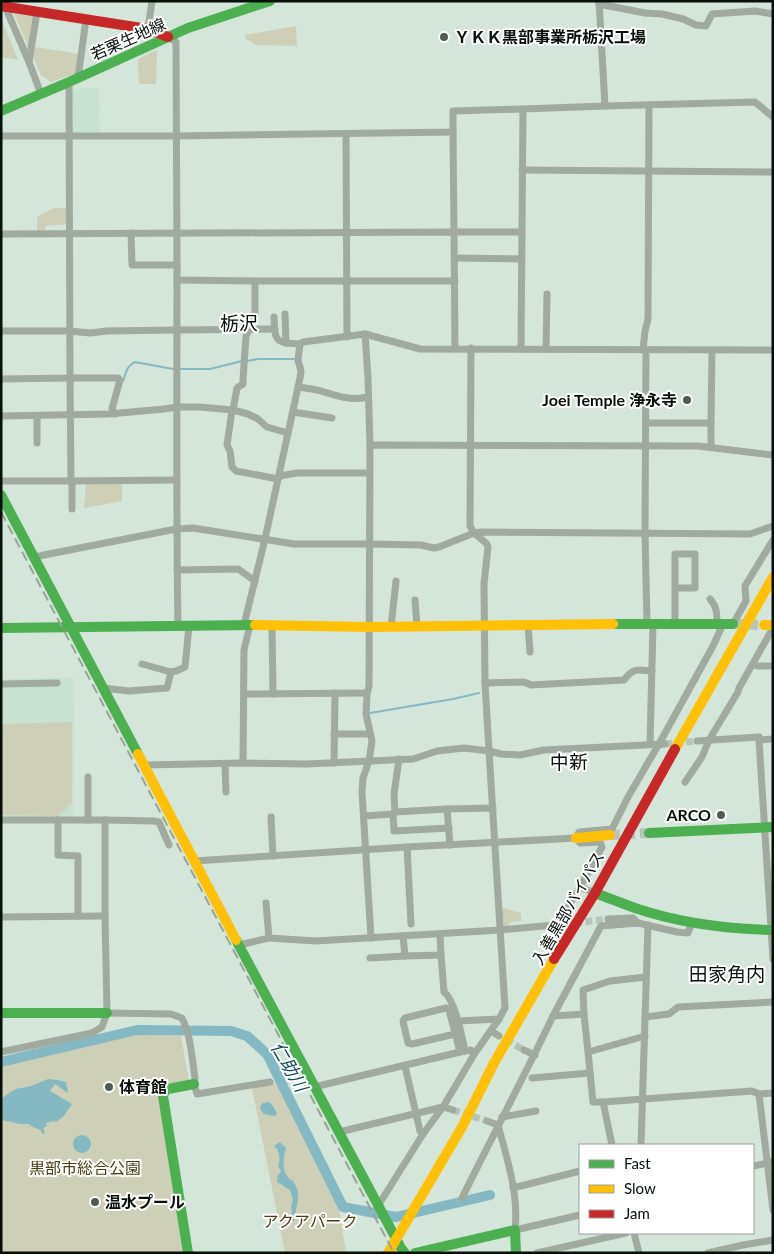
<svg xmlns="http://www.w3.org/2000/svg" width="774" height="1254" font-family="Lato,'Noto Sans JP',sans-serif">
	<rect width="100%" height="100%" fill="#d4e5da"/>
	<!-- built -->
	<g fill="#c7e2d0">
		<polygon points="99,88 100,134 71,134 71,89"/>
		<polygon points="73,678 74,742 73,817 1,817 1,679"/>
	</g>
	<!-- green -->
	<g fill="#cdcfb6">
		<polygon points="14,13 35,16 29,49"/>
		<polygon points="1,18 18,60 1,57"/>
		<polygon points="296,26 297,46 255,45 254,43 246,39 245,35"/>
		<polygon points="35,47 79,54 77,73 51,82 41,75 33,57"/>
		<polygon points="157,50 156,84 139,84 138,59"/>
		<polygon points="54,208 67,208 67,224 46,226 45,231 37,231 37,217"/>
		<polygon points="122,482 122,501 84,508 86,483"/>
		<polygon points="72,722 72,803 59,816 1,815 1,724"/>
		<polygon points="500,907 521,913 521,921 511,922 506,927 502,926"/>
		<polygon points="137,1035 181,1036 189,1081 157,1087 183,1253 1,1253 1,1066"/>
		<polygon points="276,1083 339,1208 346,1253 285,1253 252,1088"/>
	</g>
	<!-- water -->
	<g fill="#84b9c4">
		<polygon points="48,1079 57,1080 66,1082 68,1093 55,1084 50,1091 72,1104 63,1117 56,1122 54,1121 46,1123 47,1126 43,1128 45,1133 42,1134 41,1130 33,1127 29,1124 21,1124 1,1120 1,1099 9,1093 16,1089 31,1086"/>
		<polygon points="269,1102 273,1106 277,1113 275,1116 264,1114 260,1109 261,1105 263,1103"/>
		<circle cx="82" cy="1144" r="9"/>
		<path d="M280,1142L286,1148C283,1159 281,1175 293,1181C299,1190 299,1195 297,1205C295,1211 297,1214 294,1221H283L282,1219L290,1218C294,1211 289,1208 293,1200L290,1190L277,1182L278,1175L281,1172L280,1169L278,1166C281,1159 280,1151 274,1146Z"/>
	</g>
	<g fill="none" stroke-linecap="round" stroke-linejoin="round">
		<!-- stream -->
		<g stroke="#84b9c4" stroke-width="2">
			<polyline points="247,361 258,359 294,359"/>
			<path d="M123,381C126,373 127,365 135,362L173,369H210L242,361"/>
			<polyline points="370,713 453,699 479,693"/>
		</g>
		<!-- river -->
		<polyline stroke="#84b9c4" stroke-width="10" points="1,1062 137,1030 231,1031 247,1036 267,1054 343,1207 396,1217 490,1195"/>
		<!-- street-tunnel -->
		<g stroke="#b5c5bb" stroke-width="7" stroke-dasharray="7 3.5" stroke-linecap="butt">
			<polyline points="665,744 697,741"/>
			<polyline points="575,923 608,919"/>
			<polyline points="506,1040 524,1050"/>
			<polyline points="453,1110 487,1121"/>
		</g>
		<!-- secondary-tunnel -->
		<g stroke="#b5c5bb" stroke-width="10" stroke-dasharray="10 5" stroke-linecap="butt">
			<polyline points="733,624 764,625"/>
			<polyline points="610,835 649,833"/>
		</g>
		<!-- street -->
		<g stroke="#a1aa9e" stroke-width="7">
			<polyline points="4,4 29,62 41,94"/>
			<polyline points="599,4 645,13 662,14 683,19 696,25 706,26 712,14 755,11 773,14"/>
			<polyline points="148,29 152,1"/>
			<path d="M168,37L176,42C176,117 177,191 177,266C177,386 176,506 178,626"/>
			<polyline points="29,62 37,12"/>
			<polyline points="78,78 86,19"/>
			<polyline points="605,106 755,102 773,117"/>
			<polyline points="453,132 454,232 522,232"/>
			<polyline points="346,134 347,337"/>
			<polyline points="1,136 176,136 453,132 453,111 523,109 605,106 599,1"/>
			<polyline points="522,170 773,172"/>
			<polyline points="131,233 132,265 177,265"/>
			<polyline points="1,234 454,232 455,349"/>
			<polyline points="455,258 522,259"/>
			<polyline points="177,280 255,281 455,281"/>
			<polyline points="285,314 286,343 300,344"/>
			<path d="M274,317C275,328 272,341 286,343"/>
			<polyline points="1,331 69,331 90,333 107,331 177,330 275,329"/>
			<polyline points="365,334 368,378 370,445"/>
			<polyline points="521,349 523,109"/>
			<polyline points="546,349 547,294"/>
			<polyline points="643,350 645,331 648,319 649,105"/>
			<polyline points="646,350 645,533 647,624"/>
			<polyline points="1,379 70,378 69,82"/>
			<path d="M298,387C305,388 314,389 321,391C338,396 350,401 368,397"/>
			<polyline points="232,410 227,445 230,451 232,467 236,471 278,479"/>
			<polyline points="233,410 237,388 243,384 243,379 246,337 255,314 255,281"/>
			<polyline points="293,412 332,418"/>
			<polyline points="115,414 112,409 120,380 118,378 70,378 71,481 177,480"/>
			<polyline points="1,416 109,414 164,409 177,407 200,407 233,410 248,414 258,419 267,427 288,433"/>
			<polyline points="646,423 711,423 712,350"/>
			<polyline points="711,423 711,447"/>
			<polyline points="37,443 37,416"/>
			<polyline points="279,476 297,473 369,473"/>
			<polyline points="1,481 71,481 72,485 72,509"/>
			<polyline points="34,557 176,529 193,528 294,544 370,544 421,545 434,548 439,547 474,533 481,532 750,534 773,526"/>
			<polyline points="177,570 238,569 255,581"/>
			<path d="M710,599C717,606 717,615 717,624"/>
			<polyline points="415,600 417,626"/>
			<polyline points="675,624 675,554 695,554 695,588 675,588"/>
			<polyline points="733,624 746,601 745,586 773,540"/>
			<polyline points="244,625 265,539 300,378 301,371 298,360 300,344 303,342 365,334 420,349 773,350"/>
			<polyline points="528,625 530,652"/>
			<polyline points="272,626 273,694"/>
			<polyline points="391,627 396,581"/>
			<polyline points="142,664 171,672"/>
			<polyline points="757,666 773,666"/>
			<path d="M485,683L524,682L531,685L624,680C634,667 637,670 652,671"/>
			<polyline points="1,684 57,683"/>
			<polyline points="103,688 129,691 167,688 171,672 176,671 185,667 189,626"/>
			<polyline points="244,694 367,693"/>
			<polyline points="334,734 370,734"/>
			<polyline points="759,740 773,959"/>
			<polyline points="697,741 759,737 759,740 773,739"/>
			<polyline points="650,744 653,624"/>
			<polyline points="243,763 244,650 250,625"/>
			<polyline points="334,763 335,693"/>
			<polyline points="225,764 226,792"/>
			<polyline points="144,765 243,763 307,764 413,759 437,751 464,748 489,751 501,754 520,755 544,750 665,744"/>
			<polyline points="685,782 702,757 709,740 738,692 739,688 773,628"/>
			<polyline points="447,809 493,808"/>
			<polyline points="395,812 447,809 450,845"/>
			<polyline points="393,814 394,831 449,828"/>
			<polyline points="364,816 393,814 395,812 394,794 399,759"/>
			<polyline points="271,817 273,856"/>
			<polyline points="1,820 105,820 105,916 107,1013 102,1027 92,1033 1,1052"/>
			<polyline points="58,820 58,855 78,856 78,916"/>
			<polyline points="88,820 88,777"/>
			<polyline points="105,820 154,821 159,822 169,845"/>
			<polyline points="576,838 579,832 612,829 628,797 659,744 713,646 723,624"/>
			<polyline points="407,847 411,924"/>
			<polyline points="194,861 407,847 576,838 580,843 600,842 602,847 580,887 595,893"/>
			<polyline points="266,903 269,938"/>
			<polyline points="1,917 105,916"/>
			<polyline points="561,919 580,887"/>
			<polyline points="608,919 633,918 638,923"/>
			<polyline points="371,938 362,792 363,778 369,761 372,741 366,714 367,694 369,686 370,445 698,446 773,455"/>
			<polyline points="239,945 269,938 316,941 500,930 565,924"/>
			<path d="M441,955L444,992C455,1000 462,1037 465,1051"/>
			<polyline points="405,956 441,955 440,934"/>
			<polyline points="370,958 405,956 403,936"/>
			<path d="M107,1013L171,1014L182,1018C191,1036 192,1059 195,1078L194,1084L197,1094L270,1082"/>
			<polyline points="584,1014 583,990 610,981 646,977"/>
			<polyline points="553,1016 601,926 638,923 677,932 688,933 692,922"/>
			<polyline points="645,1017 669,1014 678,1007 773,1002"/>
			<polyline points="458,1021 499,1019"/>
			<polyline points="491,1031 499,1036"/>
			<polyline points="455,1034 412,1044 408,1043 403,1021 405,1018 446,1008 449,1010 460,1052"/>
			<polyline points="524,1050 535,1055"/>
			<polyline points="588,1052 593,1102 603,1102 612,1145"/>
			<polyline points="532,1078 590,1073"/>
			<polyline points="314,1087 460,1052 471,1050 475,1053"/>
			<polyline points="759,1094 773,1210"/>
			<polyline points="603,1102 752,1091 759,1094 773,1093"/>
			<polyline points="502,1117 536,1111"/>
			<path d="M487,1121L498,1125C507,1159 519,1194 515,1230L580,1215"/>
			<polyline points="339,1132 443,1107 453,1110"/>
			<polyline points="423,1134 443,1107 475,1053 499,1019 505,1008 489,751 485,683 484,584 488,547 486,543 474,533 470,526 471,348"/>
			<polyline points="641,1145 648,925"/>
			<polyline points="753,1166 773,1162"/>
			<polyline points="513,1188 580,1171"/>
			<path d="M462,1198C492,1137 524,1077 553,1016L584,1014L588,1052L645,1036"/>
			<polyline points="378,1206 423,1134 420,1131 405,1066"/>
			<polyline points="634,1233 639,1253"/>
			<polyline points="537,1253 626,1233"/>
			<polyline points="708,1253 743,1245 773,1240"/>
		</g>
		<!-- fast -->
		<g stroke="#4caf50" stroke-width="10">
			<polyline points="1,111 69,82 188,28 270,1"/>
			<polyline points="1,495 138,754"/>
			<polyline points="613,624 733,624"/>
			<polyline points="1,628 255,625"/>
			<polyline points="649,833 773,827"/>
			<path d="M595,893C608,898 622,903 635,908C679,923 727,929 773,930"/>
			<polyline points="236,940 401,1248 405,1253"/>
			<polyline points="1,1013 107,1013"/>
			<polyline points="188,1253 163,1096 165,1091 168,1089 194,1084"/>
			<polyline points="415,1253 515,1230 516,1253"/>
		</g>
		<!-- slow -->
		<g stroke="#ffc107" stroke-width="10">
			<polyline points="255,625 369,627 613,624"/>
			<polyline points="764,625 773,625"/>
			<polyline points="675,749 773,577"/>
			<polyline points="138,754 236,940"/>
			<polyline points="576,838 610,835"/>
			<polyline points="388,1253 462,1127 494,1063 554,959"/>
		</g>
		<!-- jam -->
		<g stroke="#c62828" stroke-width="10">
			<polyline points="1,6 148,29 168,37"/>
			<polyline points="554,959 595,893 675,749"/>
		</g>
		<!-- rail -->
		<polyline stroke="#9aa499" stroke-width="2" stroke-dasharray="10 5" stroke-linecap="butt" points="1,512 394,1253"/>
	</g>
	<!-- markers -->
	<g fill="#4e5b52" stroke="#fff" stroke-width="2">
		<circle cx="444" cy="37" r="5"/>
		<circle cx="687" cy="400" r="5"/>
		<circle cx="721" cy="815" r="5"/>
		<circle cx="109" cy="1087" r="5"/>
		<circle cx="95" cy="1202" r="5"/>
	</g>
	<g text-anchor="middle" stroke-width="4" stroke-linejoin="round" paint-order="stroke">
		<!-- poi labels -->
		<g font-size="16" font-weight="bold" fill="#061009" stroke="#fff" text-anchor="start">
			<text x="454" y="43">ＹＫＫ黒部事業所栃沢工場</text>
			<text x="677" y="406" text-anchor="end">Joei Temple 浄永寺</text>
			<text x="711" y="821" text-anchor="end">ARCO</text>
			<text x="119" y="1093">体育館</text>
			<text x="105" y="1208">温水プール</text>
		</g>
		<!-- street labels -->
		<g font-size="16" fill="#061009" stroke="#fff">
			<text transform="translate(128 39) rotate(-24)" y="6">若栗生地線</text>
			<text transform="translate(568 908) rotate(-60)" y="6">入善黒部バイパス</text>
		</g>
		<!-- park labels -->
		<g font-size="16" fill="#4c3f13" stroke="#fff">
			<text x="85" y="1174">黒部市総合公園</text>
			<text x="310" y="1227">アクアパーク</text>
		</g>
		<!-- water labels -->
		<g font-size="18" font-style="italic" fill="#0f4b5b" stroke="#fff">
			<text transform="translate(289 1067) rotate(60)" y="6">仁助川</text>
		</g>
		<!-- quarter labels -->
		<g font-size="19" fill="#061009" stroke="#fff">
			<text x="239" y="330">栃沢</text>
			<text x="569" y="769">中新</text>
			<text x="727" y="981">田家角内</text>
		</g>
	</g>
	<!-- border -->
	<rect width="774" height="1254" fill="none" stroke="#061009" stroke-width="5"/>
	<!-- legend -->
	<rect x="579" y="1144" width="175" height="90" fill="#ffffff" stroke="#9b9f9d"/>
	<rect x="589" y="1160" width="25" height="8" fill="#4caf50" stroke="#9b9f9d"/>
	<text x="624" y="1169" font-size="15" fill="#061009">Fast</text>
	<rect x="589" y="1185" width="25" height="8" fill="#ffc107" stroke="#9b9f9d"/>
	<text x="624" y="1194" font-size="15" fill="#061009">Slow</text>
	<rect x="589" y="1210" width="25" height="8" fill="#c62828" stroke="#9b9f9d"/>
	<text x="624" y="1219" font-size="15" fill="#061009">Jam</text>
</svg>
